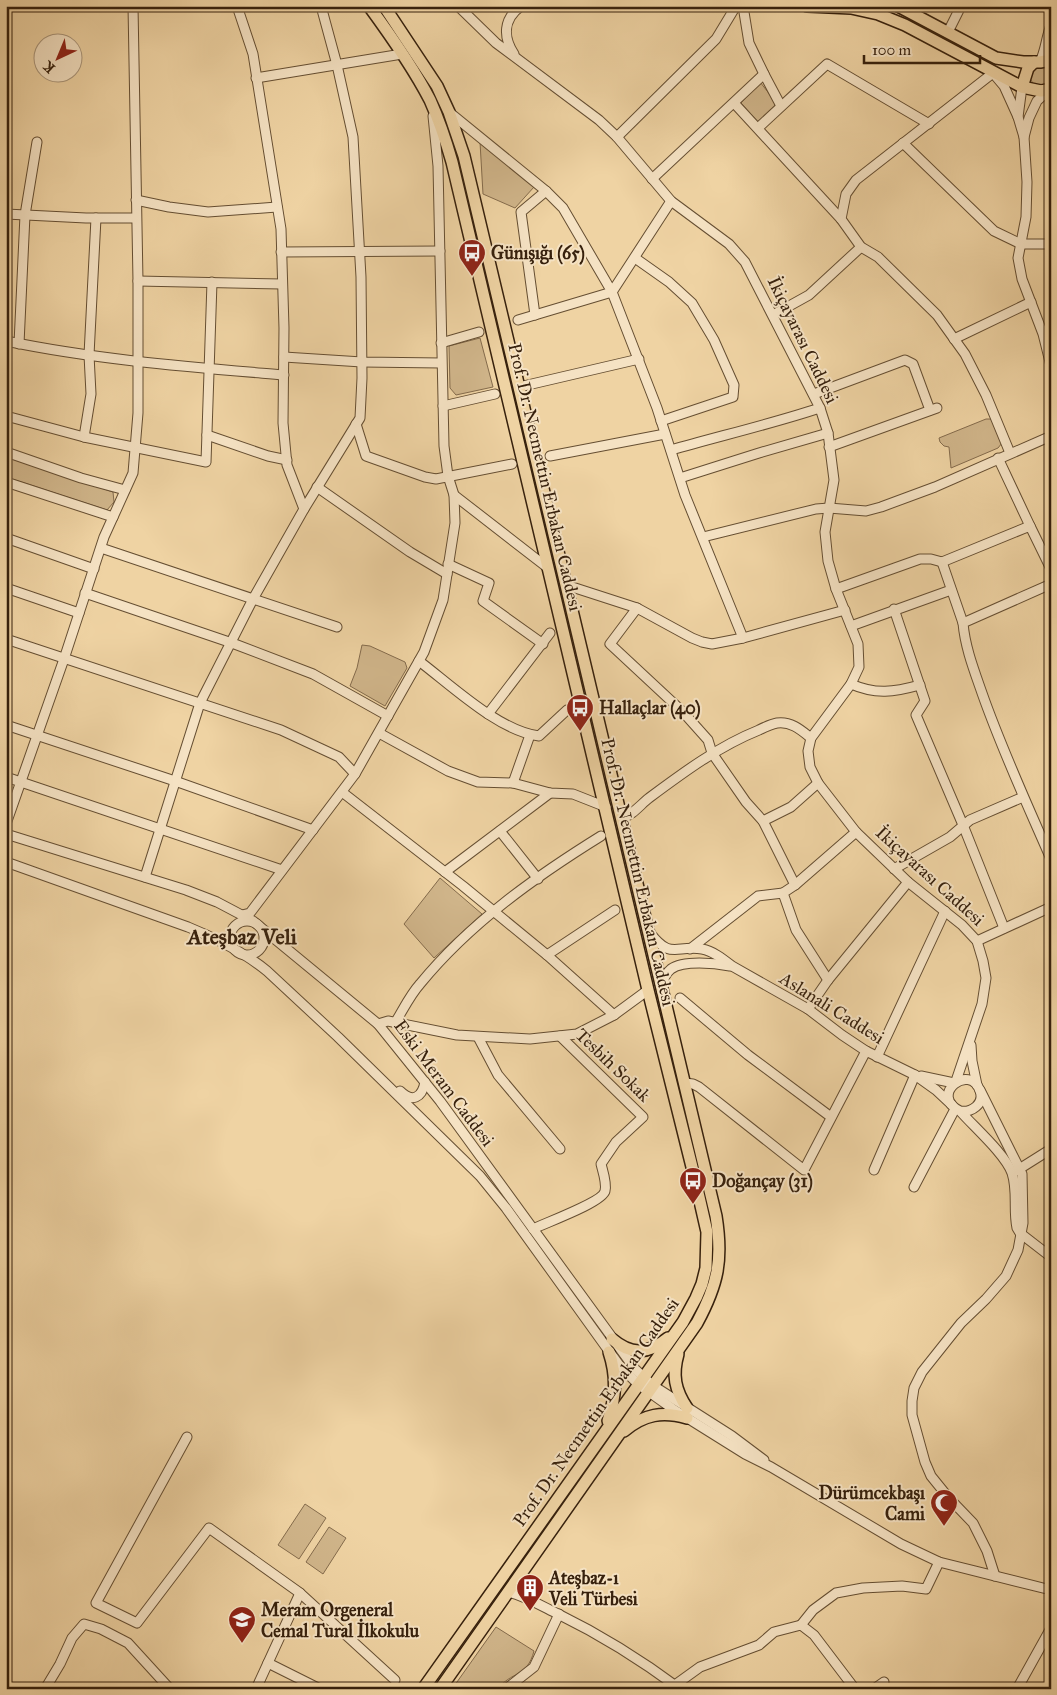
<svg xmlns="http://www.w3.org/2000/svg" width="1057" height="1695" font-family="'IM FELL Great Primer',serif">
	<rect width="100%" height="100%" fill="#efd3a3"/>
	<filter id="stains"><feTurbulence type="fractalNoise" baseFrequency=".004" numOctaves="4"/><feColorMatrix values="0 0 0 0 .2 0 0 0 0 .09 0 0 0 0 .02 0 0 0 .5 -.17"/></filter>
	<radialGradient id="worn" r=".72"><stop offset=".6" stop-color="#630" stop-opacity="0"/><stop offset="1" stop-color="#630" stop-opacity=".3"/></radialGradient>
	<!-- green -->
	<g fill="#d0b58a" stroke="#846b4c">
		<circle cx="1040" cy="76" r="10"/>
		<polygon points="760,82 775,101 775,107 759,123 741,103"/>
		<polygon points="480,142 534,187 515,208 483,194"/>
		<polygon points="480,338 493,387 456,395 450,388 449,346"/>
		<polygon points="986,419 991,419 994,422 1002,443 998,448 951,468 949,447 944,446 940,442 939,438"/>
		<polygon points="6,457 113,492 114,502 107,510 6,477"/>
		<polygon points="362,645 370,646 405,662 407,668 385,706 350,686 357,668"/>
		<polygon points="440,878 482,914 434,958 404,924"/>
		<polygon points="305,1504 326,1518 299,1559 278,1545"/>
		<polygon points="329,1527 346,1538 323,1574 306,1562"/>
		<path d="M496,1627L534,1651C527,1678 511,1671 498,1689H452Z"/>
	</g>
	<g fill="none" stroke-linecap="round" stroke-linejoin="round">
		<defs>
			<g id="minor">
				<polyline points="237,6 253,54 281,229 284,328 283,423 287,465 304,509"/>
				<polyline points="458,6 496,43 599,120 617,137 671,201 729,244 745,262 820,408 828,433 834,480 825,532 828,561 836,589 858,644 859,667 851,684 811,738 808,751 810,767 818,783 856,832 908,882 962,925 977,941 983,961 986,978 982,1004 956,1081"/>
				<polyline points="743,6 749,43 764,74"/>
				<polyline points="948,32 961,6"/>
				<path d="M514,54C503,37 503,19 521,6"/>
				<path d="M1040,62C1046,49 1046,38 1051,25"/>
				<polyline points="256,78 402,54"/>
				<polyline points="1022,87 1018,117 1024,137 1027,182 1026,217 1018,258 1022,279 1043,334 1051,366"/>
				<polyline points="734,103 841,219"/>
				<polyline points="449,112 546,191 563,208 612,292 657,408 685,495 743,638"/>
				<polyline points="758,128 827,64 929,124"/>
				<polyline points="617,137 716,39 736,6"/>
				<polyline points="1024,137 1029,118 1037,101 1050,89"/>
				<polyline points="903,143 994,231 1021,244 1051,244"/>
				<polyline points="652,179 764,74 781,106"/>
				<polyline points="136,200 169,207 208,212 277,207"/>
				<polyline points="6,214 86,218 136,218"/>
				<polyline points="281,252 440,251"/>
				<polyline points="635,258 669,282 692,303 714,340 734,385 733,397 661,421"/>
				<polyline points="138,281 282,284"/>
				<polyline points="535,315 521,212 546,191"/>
				<polyline points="773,315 809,295 861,247"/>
				<polyline points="518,320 612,292 671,201"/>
				<polyline points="954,339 1031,302"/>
				<path d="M6,341C98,360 191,367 284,375"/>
				<polyline points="441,343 479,332"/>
				<polyline points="19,344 25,215 37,142"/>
				<polyline points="284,357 362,362 441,363"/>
				<polyline points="519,387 639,359"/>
				<polyline points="814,394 905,360 913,364 930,410"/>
				<polyline points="443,406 495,394"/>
				<polyline points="6,416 84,437 206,462 212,282"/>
				<polyline points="356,424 366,456 425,477 436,479 512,464"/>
				<polyline points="207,435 268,456 287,460"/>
				<polyline points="84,437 91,394 89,355 96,218"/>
				<polyline points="829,447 937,408"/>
				<path d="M671,450C720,436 771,424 820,408"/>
				<polyline points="6,452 81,478 125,490"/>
				<polyline points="1010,453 986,395 965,354 937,315 878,257 861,247 841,219 846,194 856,180 993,73 1004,86 1018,117"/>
				<polyline points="550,456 665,434"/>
				<polyline points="998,458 1030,526"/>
				<polyline points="680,478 759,453 828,433"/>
				<polyline points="6,482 113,517"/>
				<polyline points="317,487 410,552 447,574"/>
				<polyline points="454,495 548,568"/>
				<polyline points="703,537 816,509 829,508 866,511 881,507 935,487 1051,436"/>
				<polyline points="6,538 94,569"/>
				<polyline points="101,548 337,627"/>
				<polyline points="942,562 963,623"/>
				<polyline points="448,564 489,583 483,601 543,644"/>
				<path d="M1051,584L963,623C965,647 974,670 982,693C1002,750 1027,804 1051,859"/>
				<polyline points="566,585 637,608 692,638 702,642 712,644 743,638 845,610"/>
				<polyline points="6,588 79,613"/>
				<polyline points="836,589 920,559 931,559 942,562 1030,526 1051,569"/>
				<polyline points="85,593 232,643 313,674 388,716"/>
				<polyline points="637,608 610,644 683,712 708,740 712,753 746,802 763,821 795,885"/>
				<polyline points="894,609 925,701 916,715 963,825 1004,928"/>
				<polyline points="851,626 951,590"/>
				<polyline points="6,639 281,730 339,757 355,774"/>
				<path d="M419,661C452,686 499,731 539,736L567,710"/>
				<path d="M851,684C876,695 894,692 920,685"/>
				<polyline points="488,714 550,633"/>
				<polyline points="6,725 175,781 313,830"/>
				<polyline points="379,733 448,771 478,782 513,783 530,735"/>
				<polyline points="6,777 282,870"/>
				<polyline points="513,783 550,793 573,794 606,807"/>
				<polyline points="342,792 463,886 547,955 614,1015"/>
				<path d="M622,818C633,815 640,805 649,798C684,772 719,746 759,730C765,727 771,724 777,723C791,721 801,730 811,738"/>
				<polyline points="763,821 791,807 818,783"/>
				<polyline points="6,824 64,659 104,537 133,473 138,413 138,281 133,6"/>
				<polyline points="500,831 538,879"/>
				<polyline points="6,834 186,890 217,902 253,921 378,1024 440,1101 635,1369 652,1385 732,1436 764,1460"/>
				<path d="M6,862L188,927C215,938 244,952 267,971L338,1037L480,1176L506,1208L619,1365L638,1384L673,1409L745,1454L771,1467L901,1544L939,1562L1051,1590"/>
				<polyline points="894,869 950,837 970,820 1023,797"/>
				<polyline points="445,872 550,793"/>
				<polyline points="145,877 200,703 253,599 304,509 360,418 362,378 361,277 353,137 337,65 321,6"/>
				<polyline points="242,915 250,913 355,774 424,652 443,600 455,523 454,495 448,476 444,446 438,166 433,116"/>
				<circle cx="247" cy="938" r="17"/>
				<path d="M650,933C671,960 675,945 702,949C713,951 723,959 732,966L808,1009L842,1035L866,1051L915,1075L936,1090L952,1105"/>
				<polyline points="977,941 1051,907"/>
				<polyline points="690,949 758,896 783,893"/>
				<polyline points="547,955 615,910"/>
				<polyline points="828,980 796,930 783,893 795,885 856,832"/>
				<path d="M662,986C663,980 666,973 671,969C683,960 715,963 730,966"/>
				<polyline points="680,998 748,1055 831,1117"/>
				<polyline points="808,1009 828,980 908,882"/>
				<path d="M395,1023C403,1010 410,995 420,984C470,923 535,877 601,836"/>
				<polyline points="378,1024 388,1021 457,1035 530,1039 577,1034 614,1015 648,990"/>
				<polyline points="478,1037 498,1075 560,1149"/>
				<polyline points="971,1045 972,1061 977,1085"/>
				<polyline points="877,1057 945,911"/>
				<polyline points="921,1076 954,1083"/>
				<polyline points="685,1083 693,1084 699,1087 804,1170 866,1051"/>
				<polyline points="980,1090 1022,1174 1023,1223 1018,1250 1006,1276 986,1299 961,1323 922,1372 914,1388 912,1401 912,1415 925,1462 931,1476 948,1497 973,1523 987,1551 995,1576"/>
				<path d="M400,1091C412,1103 422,1098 425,1082"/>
				<path d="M960,1111C971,1113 985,1104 980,1091C970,1062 928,1095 960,1111C974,1127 1005,1154 1012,1173C1018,1191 1013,1210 1017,1228L1020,1233L1051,1257"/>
				<polyline points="874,1170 915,1075"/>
				<polyline points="1016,1171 1051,1149"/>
				<polyline points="914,1187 955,1109"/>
				<path d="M533,1229C545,1223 603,1202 605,1191C607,1183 603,1172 601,1164L616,1142L643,1117L560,1036"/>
				<polyline points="187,1437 96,1603 137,1623 209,1528 300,1593 395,1680"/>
				<path d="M509,1592C527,1597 542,1606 558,1614C601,1635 641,1660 680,1689"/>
				<polyline points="801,1625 813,1610 836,1593 863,1588 902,1586 926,1589 939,1562"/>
				<polyline points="268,1663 320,1689"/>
				<polyline points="675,1685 700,1667 759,1645 774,1632 801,1625 814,1635 855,1689"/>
				<polyline points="45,1689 60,1664 72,1638 84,1624 101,1629 128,1643 170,1689"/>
				<polyline points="256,1689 300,1593"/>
				<polyline points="506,1689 534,1667 559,1614"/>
				<polyline points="874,1689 884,1682"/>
				<polyline points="1017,1689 1051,1628"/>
			</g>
			<g id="major">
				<path d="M369,6C391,36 413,67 430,100C439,120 446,141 452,162L648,990L694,1175L707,1232L706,1268L702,1284L696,1298L683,1322L423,1689"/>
				<path d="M384,6L437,86L449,112L464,156L716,1216C723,1260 718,1284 697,1323L440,1689"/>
				<polyline points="807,6 851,8 878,14 905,25 1022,87 1041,91 1051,89"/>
				<polyline points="898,6 996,58 1023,62 1040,62 1051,60"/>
				<polyline points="1022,87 1028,68 1034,62"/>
				<path d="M612,1339C632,1356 648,1354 668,1338"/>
				<path d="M678,1354C672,1375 675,1390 687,1408"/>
				<path d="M608,1421C616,1396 617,1376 609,1352"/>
				<path d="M624,1431C644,1414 663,1411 687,1418"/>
			</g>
		</defs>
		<!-- minor casing -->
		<use href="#minor" stroke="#654e32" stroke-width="11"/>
		<!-- major casing -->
		<use href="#major" stroke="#37210d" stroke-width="14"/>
		<!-- minor -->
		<use href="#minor" stroke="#f5e2c3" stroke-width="9"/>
		<!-- major -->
		<use href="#major" stroke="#efd3a3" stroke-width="11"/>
	</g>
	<!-- icons -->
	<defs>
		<symbol id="bus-pin" viewBox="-11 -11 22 30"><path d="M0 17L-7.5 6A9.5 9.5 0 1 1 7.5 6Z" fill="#8f2418" stroke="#f5e2c3"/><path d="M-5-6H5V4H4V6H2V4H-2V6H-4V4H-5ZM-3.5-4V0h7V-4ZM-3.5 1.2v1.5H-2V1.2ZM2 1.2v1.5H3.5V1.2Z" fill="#fff"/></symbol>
		<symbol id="mosque-pin" viewBox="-11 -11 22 30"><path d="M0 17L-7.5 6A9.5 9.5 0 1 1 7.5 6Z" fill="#8f2418" stroke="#f5e2c3"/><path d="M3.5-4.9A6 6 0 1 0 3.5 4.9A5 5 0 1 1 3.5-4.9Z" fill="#fff"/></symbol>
		<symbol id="building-pin" viewBox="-11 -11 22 30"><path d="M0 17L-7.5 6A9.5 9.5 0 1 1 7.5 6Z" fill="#8f2418" stroke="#f5e2c3"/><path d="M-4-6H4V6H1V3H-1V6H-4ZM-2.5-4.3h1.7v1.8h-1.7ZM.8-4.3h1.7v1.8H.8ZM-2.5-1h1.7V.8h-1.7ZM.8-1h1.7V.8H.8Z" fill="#fff"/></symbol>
		<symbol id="school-pin" viewBox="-11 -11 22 30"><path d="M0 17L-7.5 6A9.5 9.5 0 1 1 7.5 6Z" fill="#8f2418" stroke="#f5e2c3"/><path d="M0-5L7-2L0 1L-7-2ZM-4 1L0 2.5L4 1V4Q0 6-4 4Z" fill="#fff"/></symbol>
	</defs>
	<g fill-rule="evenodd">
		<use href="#bus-pin" x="456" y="237" width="32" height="43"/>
		<use href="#bus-pin" x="564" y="692" width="32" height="43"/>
		<use href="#bus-pin" x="677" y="1165" width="32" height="43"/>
		<use href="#mosque-pin" x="928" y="1487" width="32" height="43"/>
		<use href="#building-pin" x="514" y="1572" width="32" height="43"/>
		<use href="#school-pin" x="226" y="1604" width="32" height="43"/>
	</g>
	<g text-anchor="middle" stroke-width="4" stroke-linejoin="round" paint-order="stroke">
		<!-- poi labels -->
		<g font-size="18" font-weight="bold" fill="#37210d" stroke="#f5e2c3" text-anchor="start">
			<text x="491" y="259">Günışığı (65)</text>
			<text x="599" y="714">Hallaçlar (40)</text>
			<text x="712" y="1187">Doğançay (31)</text>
			<text x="925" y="1499" text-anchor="end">Dürümcekbaşı<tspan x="925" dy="21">Cami</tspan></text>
			<text x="549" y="1584">Ateşbaz-ı<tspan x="549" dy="21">Veli Türbesi</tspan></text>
			<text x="261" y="1616">Meram Orgeneral<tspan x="261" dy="21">Cemal Tural İlkokulu</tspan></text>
		</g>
		<!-- street labels -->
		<g font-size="18" fill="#37210d" stroke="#f5e2c3">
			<text transform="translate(803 340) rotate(64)" y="6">İkiçayarası Caddesi</text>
			<text transform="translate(545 477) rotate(77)" y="6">Prof. Dr. Necmettin Erbakan Caddesi</text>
			<text transform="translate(638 872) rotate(77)" y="6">Prof. Dr. Necmettin Erbakan Caddesi</text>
			<text transform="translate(930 876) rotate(42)" y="6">İkiçayarası Caddesi</text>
			<text transform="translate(832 1008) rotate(32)" y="6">Aslanali Caddesi</text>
			<text transform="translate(613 1065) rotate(44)" y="6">Tesbih Sokak</text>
			<text transform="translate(444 1083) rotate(53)" y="6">Eski Meram Caddesi</text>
			<text transform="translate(596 1412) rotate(-55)" y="6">Prof. Dr. Necmettin Erbakan Caddesi</text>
		</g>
		<!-- district labels -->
		<g font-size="22" font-weight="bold" fill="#37210d" stroke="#f5e2c3">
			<text x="242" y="944">Ateşbaz Veli</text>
		</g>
	</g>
	<!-- margin -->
	<rect width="1057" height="1695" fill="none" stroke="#efd3a3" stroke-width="25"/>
	<rect x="8" y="8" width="1042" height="1680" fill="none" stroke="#37210d" stroke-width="2.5"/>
	<rect x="12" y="12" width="1032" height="1670" fill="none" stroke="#37210d"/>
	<!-- north arrow -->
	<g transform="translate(58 58) rotate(224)"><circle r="24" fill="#f5e2c3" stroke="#a9957a"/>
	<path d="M0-4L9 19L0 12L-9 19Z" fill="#8f2418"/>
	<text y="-8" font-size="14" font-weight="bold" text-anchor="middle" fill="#37210d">K</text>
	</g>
	<!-- scale -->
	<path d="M864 55v8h116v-8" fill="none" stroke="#37210d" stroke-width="2.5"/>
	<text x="872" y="55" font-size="15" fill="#37210d" stroke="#f5e2c3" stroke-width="4" paint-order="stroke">100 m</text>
	<rect width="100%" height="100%" filter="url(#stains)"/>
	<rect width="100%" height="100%" fill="url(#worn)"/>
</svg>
